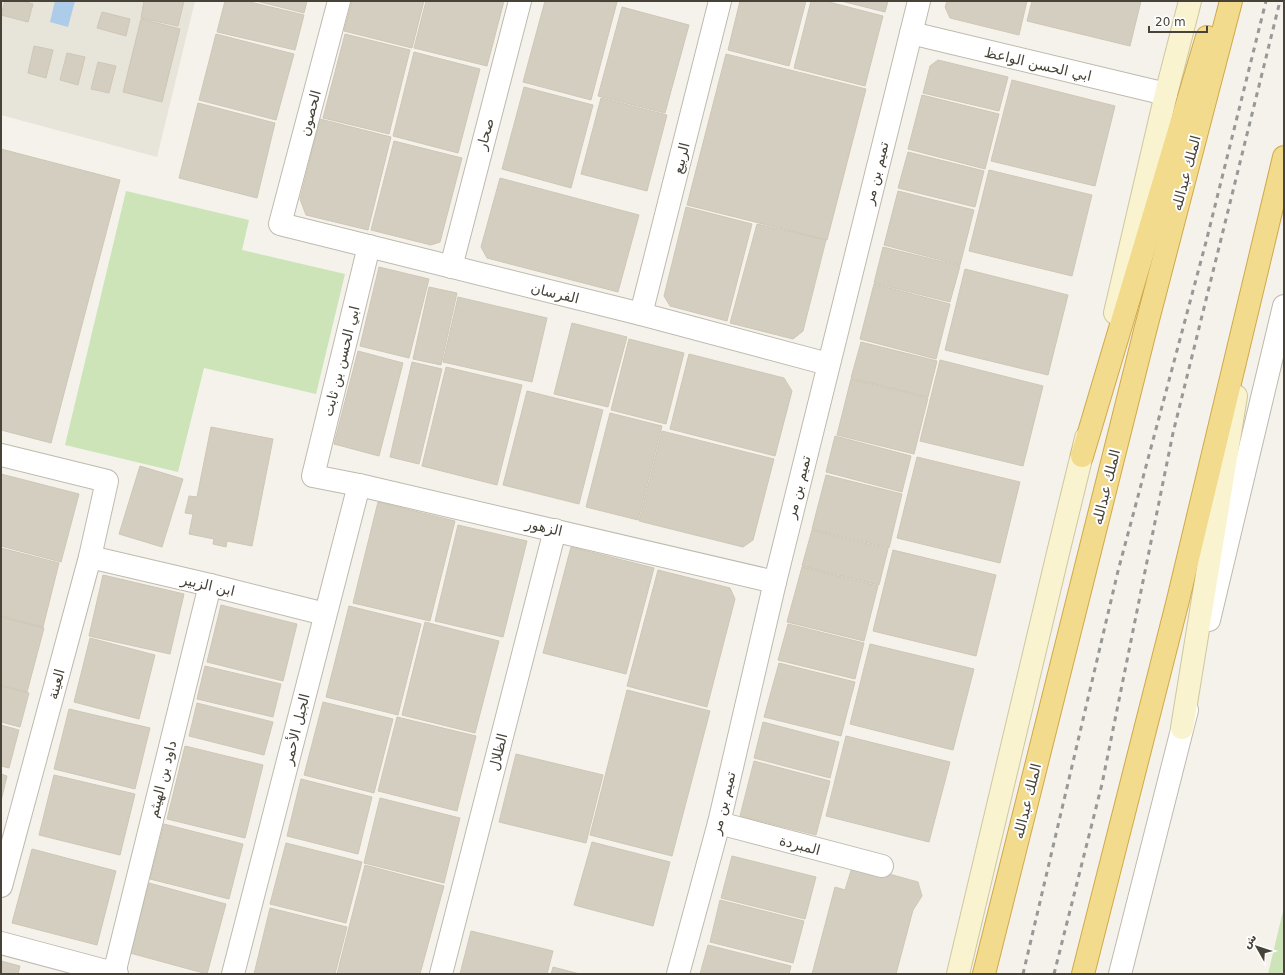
<svg xmlns="http://www.w3.org/2000/svg" width="1285" height="975" font-family="'DejaVu Sans','Noto Sans Arabic',sans-serif">
	<rect width="100%" height="100%" fill="#f4f2eb"/>
	<!-- residential -->
	<polygon fill="#e7e4d9" points="1,1 195,1 157,157 1,115"/>
	<!-- green -->
	<g fill="#cce4b8">
		<polygon points="126,191 249,220 242,250 345,274 316,394 204,368 178,472 65,445"/>
		<polygon points="1284,907 1284,974 1268,974"/>
	</g>
	<!-- water -->
	<polygon fill="#adccea" points="55,1 75,1 68,27 50,22"/>
	<!-- building -->
	<g fill="#d4cec1" stroke="#cfc7b5">
		<polygon points="5,1 23,1 33,4 28,22 1,15"/>
		<polygon points="144,1 184,1 178,26 141,18"/>
		<polygon points="225,1 246,1 304,15 295,50 217,32"/>
		<polygon points="256,1 307,1 304,13"/>
		<polygon points="352,1 424,1 412,48 344,31"/>
		<polygon points="426,1 504,1 487,66 414,48"/>
		<polygon points="545,1 617,2 591,100 523,82"/>
		<polygon points="740,1 806,1 789,66 728,50"/>
		<polygon points="811,1 825,1 883,16 865,86 794,68"/>
		<polygon points="841,1 888,1 885,12"/>
		<polygon points="947,1 1027,1 1019,35 950,18 945,7"/>
		<polygon points="1032,1 1141,1 1130,46 1027,21"/>
		<polygon points="622,7 689,25 665,113 598,96"/>
		<polygon points="102,12 130,19 126,36 97,28"/>
		<polygon points="141,19 180,29 162,102 123,92"/>
		<polygon points="216,34 294,54 276,120 199,100"/>
		<polygon points="345,34 410,50 389,134 323,118"/>
		<polygon points="34,46 53,50 46,78 28,73"/>
		<polygon points="414,52 480,69 458,153 393,136"/>
		<polygon points="67,53 85,57 78,85 60,80"/>
		<polygon points="726,54 866,89 827,240 687,205"/>
		<polygon points="938,60 1008,77 999,111 923,93 930,66"/>
		<polygon points="98,62 116,66 109,93 91,89"/>
		<polygon points="1012,80 1115,106 1095,186 991,161"/>
		<polygon points="524,87 593,105 571,188 502,169"/>
		<polygon points="922,95 999,114 985,169 908,149"/>
		<polygon points="601,98 667,115 647,191 581,174"/>
		<polygon points="198,103 275,123 257,198 179,178"/>
		<polygon points="320,119 391,137 368,230 306,215 300,199"/>
		<polygon points="394,141 462,158 440,242 431,245 371,230"/>
		<polygon points="1,149 120,180 51,443 1,430"/>
		<polygon points="908,152 984,171 975,207 898,188"/>
		<polygon points="989,170 1092,195 1072,276 969,251"/>
		<polygon points="500,178 639,215 618,292 487,258 481,247"/>
		<polygon points="898,191 974,210 960,265 884,245"/>
		<polygon points="686,207 752,224 727,321 670,306 664,296"/>
		<polygon points="757,224 826,240 803,331 793,339 730,323"/>
		<polygon points="883,247 960,266 950,302 874,283"/>
		<polygon points="379,267 429,279 409,358 360,346"/>
		<polygon points="965,269 1068,295 1048,375 945,350"/>
		<polygon points="874,284 950,304 936,359 860,339"/>
		<polygon points="429,287 457,293 441,365 413,359"/>
		<polygon points="458,297 547,318 532,382 443,362"/>
		<polygon points="572,323 627,337 608,407 554,394"/>
		<polygon points="629,339 684,353 666,424 611,410"/>
		<polygon points="861,342 937,361 928,397 851,378"/>
		<polygon points="358,351 403,363 379,456 334,444"/>
		<polygon points="689,354 784,378 792,391 775,456 670,429"/>
		<polygon points="940,360 1043,386 1023,466 920,441"/>
		<polygon points="412,362 442,369 419,464 390,457"/>
		<polygon points="446,367 522,385 497,485 422,466"/>
		<polygon points="851,379 928,398 914,454 837,435"/>
		<polygon points="527,391 603,410 579,504 503,485"/>
		<polygon points="610,413 662,426 638,520 586,507"/>
		<polygon points="211,427 273,439 252,546 227,541 226,547 213,544 214,539 189,534 193,514 185,513 189,496 197,497"/>
		<polygon points="662,431 774,459 753,540 743,547 639,521"/>
		<polygon points="835,436 911,456 902,492 826,472"/>
		<polygon points="917,457 1020,482 1000,563 897,538"/>
		<polygon points="140,466 183,479 162,547 119,534"/>
		<polygon points="1,474 79,494 61,562 1,546"/>
		<polygon points="826,475 902,494 889,548 812,529"/>
		<polygon points="378,502 455,521 430,621 353,603"/>
		<polygon points="458,525 527,541 503,637 435,621"/>
		<polygon points="812,530 888,549 879,585 802,566"/>
		<polygon points="571,547 654,568 626,674 543,653"/>
		<polygon points="1,548 59,563 43,627 1,616"/>
		<polygon points="893,550 996,575 976,656 873,631"/>
		<polygon points="802,567 878,586 864,641 787,622"/>
		<polygon points="658,570 730,588 735,599 707,707 627,686"/>
		<polygon points="103,575 184,594 170,654 89,636"/>
		<polygon points="221,605 297,624 283,681 207,662"/>
		<polygon points="349,606 421,624 398,715 326,697"/>
		<polygon points="1,617 44,628 27,692 1,685"/>
		<polygon points="425,622 499,641 475,733 402,715"/>
		<polygon points="788,624 864,643 855,679 778,660"/>
		<polygon points="90,638 155,655 139,719 74,702"/>
		<polygon points="870,644 974,669 953,750 850,724"/>
		<polygon points="779,663 855,682 841,736 764,717"/>
		<polygon points="205,666 281,684 273,717 197,699"/>
		<polygon points="1,686 29,693 20,727 1,722"/>
		<polygon points="627,690 710,711 672,856 590,835"/>
		<polygon points="323,702 393,719 374,793 304,775"/>
		<polygon points="197,703 273,722 264,755 189,736"/>
		<polygon points="69,709 150,728 135,789 54,769"/>
		<polygon points="397,717 476,736 457,811 378,791"/>
		<polygon points="763,722 839,742 830,778 754,758"/>
		<polygon points="1,725 19,730 9,768 1,766"/>
		<polygon points="846,736 950,762 929,842 826,816"/>
		<polygon points="185,746 263,765 245,838 167,819"/>
		<polygon points="516,754 603,775 586,843 499,822"/>
		<polygon points="754,761 830,781 816,835 740,816"/>
		<polygon points="1,774 7,776 1,801"/>
		<polygon points="54,775 135,794 120,855 39,835"/>
		<polygon points="301,779 372,797 358,854 287,836"/>
		<polygon points="380,798 460,818 444,883 364,863"/>
		<polygon points="164,824 243,844 229,899 150,879"/>
		<polygon points="592,842 670,862 653,926 574,905"/>
		<polygon points="286,843 362,862 346,923 270,904"/>
		<polygon points="32,849 116,871 97,945 12,923"/>
		<polygon points="732,856 816,877 805,919 721,898"/>
		<polygon points="853,864 918,882 922,896 913,910 896,974 812,974 835,887 845,890"/>
		<polygon points="365,865 444,886 420,974 337,974"/>
		<polygon points="149,883 226,904 207,974 130,953"/>
		<polygon points="720,900 804,921 793,963 710,942"/>
		<polygon points="270,908 347,927 335,974 254,974"/>
		<polygon points="471,931 553,951 547,974 460,974"/>
		<polygon points="708,945 791,966 789,974 700,974"/>
		<polygon points="1,961 20,966 18,974 1,974"/>
		<polygon points="553,967 580,974 551,974"/>
	</g>
	<g fill="none" stroke-linecap="round" stroke-linejoin="round">
		<defs>
			<g id="minor">
				<polyline points="339,1 280,224 641,314 828,364"/>
				<polyline points="911,33 1166,94"/>
				<polyline points="369,246 313,476 359,485 775,582"/>
				<polyline points="451,267 520,1"/>
				<polyline points="641,314 720,1"/>
				<polyline points="1,455 107,481 90,557 1,886"/>
				<polyline points="90,557 210,585 325,614"/>
				<polyline points="719,823 882,866"/>
				<polyline points="1,943 117,974"/>
				<polyline points="114,974 210,585"/>
				<polyline points="233,974 359,485"/>
				<polyline points="441,974 555,530"/>
				<polyline points="678,974 719,823 775,582 919,1"/>
			</g>
			<g id="tertiary">
				<polyline points="1209,620 1284,306"/>
				<polyline points="1120,974 1187,710"/>
			</g>
			<g id="secondary">
				<polyline points="1115,313 1166,94 1190,1"/>
				<polyline points="1182,728 1236,396"/>
				<polyline points="958,974 1058,553 1086,438"/>
			</g>
			<g id="trunk">
				<polyline points="1082,456 1207,37"/>
				<polyline points="984,974 1145,331 1231,1"/>
				<polyline points="1083,974 1178,600 1284,157"/>
			</g>
		</defs>
		<!-- minor casing -->
		<use href="#minor" stroke="#bfbaae" stroke-width="24"/>
		<!-- tertiary casing -->
		<use href="#tertiary" stroke="#bfbaae" stroke-width="24"/>
		<!-- secondary casing -->
		<use href="#secondary" stroke="#cfc79e" stroke-width="24"/>
		<!-- trunk casing -->
		<use href="#trunk" stroke="#d0a949" stroke-width="24"/>
		<!-- minor -->
		<use href="#minor" stroke="#fff" stroke-width="22"/>
		<!-- tertiary -->
		<use href="#tertiary" stroke="#fff" stroke-width="22"/>
		<!-- secondary -->
		<use href="#secondary" stroke="#faf3cf" stroke-width="22"/>
		<!-- trunk -->
		<use href="#trunk" stroke="#f3db8e" stroke-width="22"/>
		<!-- rail -->
		<g stroke="#989898" stroke-width="3" stroke-dasharray="5 5" stroke-linecap="butt">
			<polyline points="1023,974 1118,571 1206,242 1266,1"/>
			<polyline points="1054,974 1102,784 1173,433 1280,1"/>
		</g>
	</g>
	<g text-anchor="middle" stroke-width="4" stroke-linejoin="round" paint-order="stroke">
		<!-- street labels -->
		<g font-size="14" fill="#474339" stroke="#fff">
			<text transform="translate(1038 64) rotate(13)" y="5">ابي الحسن الواعظ</text>
			<text transform="translate(310 113) rotate(-75)" y="5">الحصون</text>
			<text transform="translate(485 134) rotate(-75)" y="5">صحار</text>
			<text transform="translate(681 158) rotate(-76)" y="5">الربيع</text>
			<text transform="translate(876 173) rotate(-76)" y="5">تميم بن مر</text>
			<text transform="translate(1186 173) rotate(-75)" y="5">الملك عبدالله</text>
			<text transform="translate(555 293) rotate(14)" y="5">الفرسان</text>
			<text transform="translate(341 361) rotate(-76)" y="5">ابي الحسن بن ثابت</text>
			<text transform="translate(798 487) rotate(-76)" y="5">تميم بن مر</text>
			<text transform="translate(1106 487) rotate(-76)" y="5">الملك عبدالله</text>
			<text transform="translate(544 527) rotate(13)" y="5">الزهور</text>
			<text transform="translate(208 585) rotate(13)" y="5">ابن الزبير</text>
			<text transform="translate(56 684) rotate(-75)" y="5">العينة</text>
			<text transform="translate(296 729) rotate(-76)" y="5">الجبل الأحمر</text>
			<text transform="translate(498 752) rotate(-76)" y="5">الظلال</text>
			<text transform="translate(162 779) rotate(-76)" y="5">داود بن الهيثم</text>
			<text transform="translate(1027 801) rotate(-76)" y="5">الملك عبدالله</text>
			<text transform="translate(723 803) rotate(-76)" y="5">تميم بن مر</text>
			<text transform="translate(800 845) rotate(15)" y="5">المبردة</text>
		</g>
	</g>
	<!-- border -->
	<rect width="1285" height="975" fill="none" stroke="#474339" stroke-width="4"/>
	<!-- north arrow -->
	<g transform="translate(1257 947) rotate(309)" stroke="#ffffff" stroke-width="3" paint-order="stroke">
	<path d="M0-3L7 15L0 10L-7 15Z" fill="#474339"/>
	<text y="-6" font-size="11" font-weight="bold" text-anchor="middle" fill="#474339">ش</text>
	</g>
	<!-- scale -->
	<path d="M1149 26v6h58v-6" fill="none" stroke="#474339" stroke-width="2"/>
	<text x="1155" y="26" font-size="12" fill="#474339" stroke="#ffffff" stroke-width="3" paint-order="stroke">20 m</text>
</svg>
